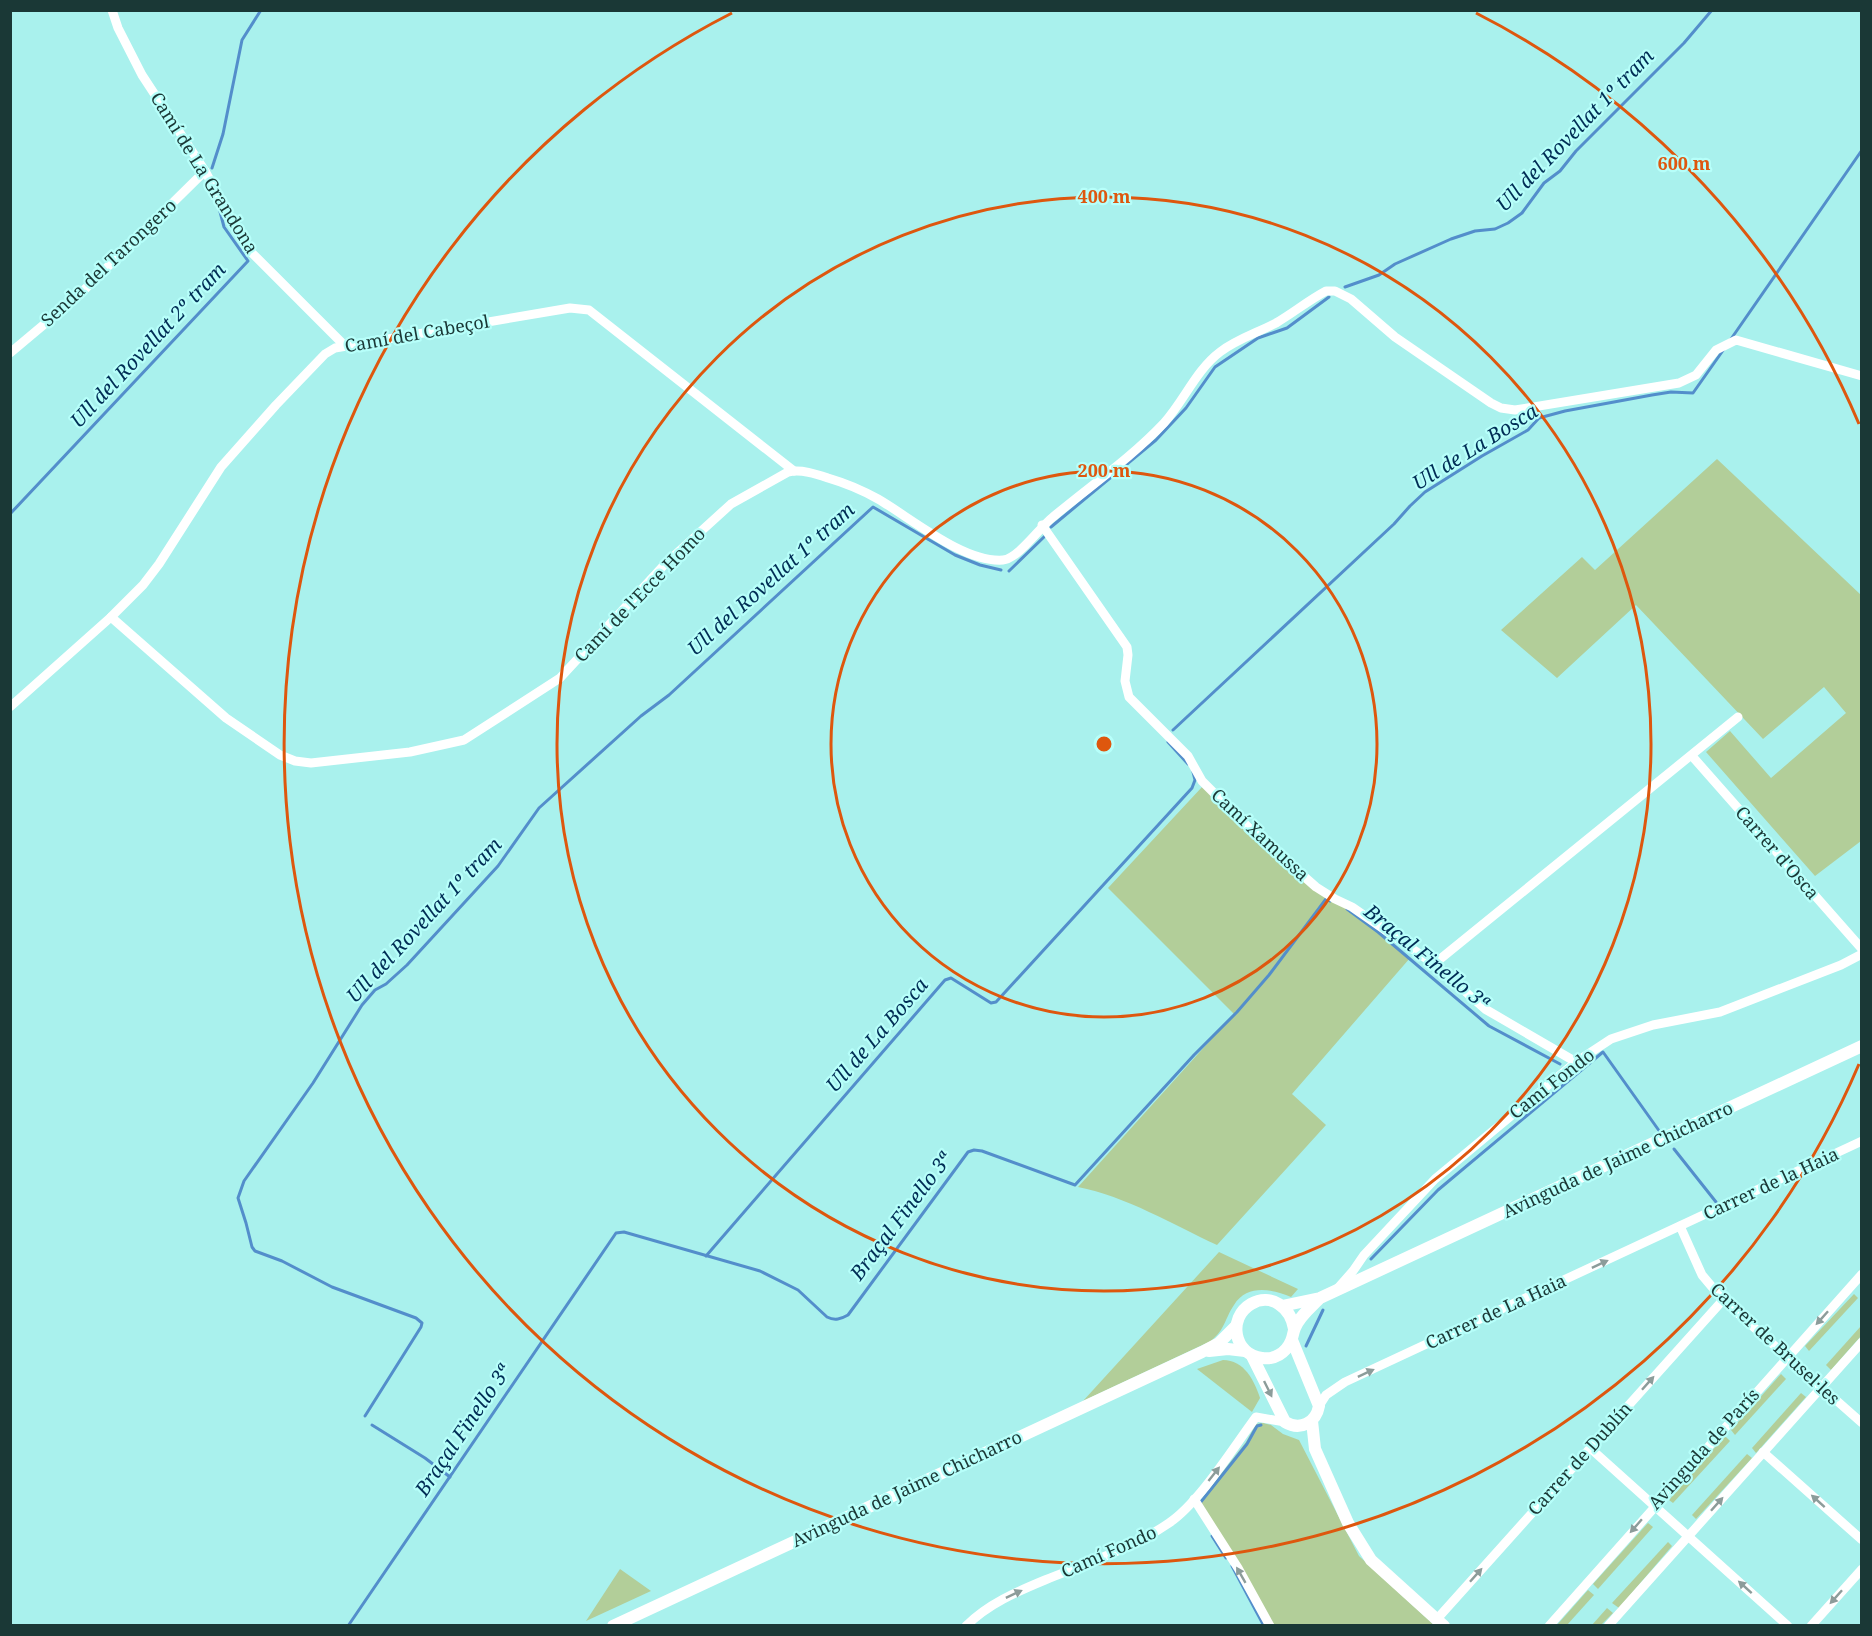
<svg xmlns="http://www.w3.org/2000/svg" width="1872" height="1636" font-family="'Noto Serif',serif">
	<rect width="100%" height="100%" fill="#a9f1ed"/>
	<!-- green -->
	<g fill="#b2ce99">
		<polygon points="1717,459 1861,595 1861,841 1815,876 1706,752 1730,731 1771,778 1846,713 1824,687 1763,739 1636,605 1557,678 1501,630 1582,557 1595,570"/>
		<path d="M1202,787L1348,909L1410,958L1292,1094L1326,1125L1217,1245C1174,1225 1125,1196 1078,1187L1234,1014L1108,888Z"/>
		<path d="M1219,1252L1298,1289L1291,1297C1272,1289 1247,1284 1234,1305C1224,1320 1226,1328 1211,1341L1083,1401Z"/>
		<polygon points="1854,1294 1858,1298 1809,1351 1805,1346"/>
		<polygon points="1861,1326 1861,1336 1831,1370 1826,1365"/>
		<path d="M1223,1360C1244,1360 1254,1380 1260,1398L1252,1412L1197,1369Z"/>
		<polygon points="1781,1374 1786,1379 1735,1435 1731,1430"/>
		<polygon points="1801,1393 1806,1397 1756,1453 1752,1448"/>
		<polygon points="1263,1423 1271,1425 1283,1434 1299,1440 1359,1556 1434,1625 1274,1625 1200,1501 1246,1442 1256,1424"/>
		<polygon points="1725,1436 1730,1441 1673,1503 1669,1500"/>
		<polygon points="1747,1454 1752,1458 1696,1519 1692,1515"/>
		<polygon points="1648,1523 1653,1527 1598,1589 1593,1584"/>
		<polygon points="1668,1542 1672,1546 1619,1608 1612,1603"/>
		<polygon points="620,1569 651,1591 586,1621"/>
		<polygon points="1588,1590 1594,1595 1567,1625 1557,1625"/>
		<polygon points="1607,1608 1613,1613 1601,1625 1592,1625"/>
	</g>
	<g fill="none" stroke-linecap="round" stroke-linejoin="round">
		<!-- stream -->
		<g stroke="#538ecb" stroke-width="3">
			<polyline points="212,168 223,134 242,40 261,10"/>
			<polyline points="1345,287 1379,275 1395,264 1451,239 1475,231 1495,229 1508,223 1522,213 1544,183 1560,171 1576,151 1684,43 1712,10"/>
			<polyline points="1731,339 1862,150"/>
			<polyline points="10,514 248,261 224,227 218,204"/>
			<polyline points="1051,527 1156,440 1186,408 1215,367 1258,338 1287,328 1329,297"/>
			<polyline points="1009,571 1045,536"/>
			<polyline points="1173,730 1394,524 1410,506 1425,492 1482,456 1528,430 1539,418 1565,411 1652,395 1671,392 1693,393 1724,349"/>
			<polyline points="1168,742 1188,764"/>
			<polyline points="1347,909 1378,932 1489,1026 1560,1064"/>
			<polyline points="1674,1149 1716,1202"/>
			<polyline points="706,1256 945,980 951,978 991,1003 996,1002 1192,788 1195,780 1193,772"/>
			<polyline points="1371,1259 1438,1190 1603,1052 1660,1132"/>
			<polyline points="1306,1346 1323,1310"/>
			<polyline points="365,1416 421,1327 422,1323 416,1318 332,1287 282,1261 255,1251 252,1247 246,1223 238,1198 244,1181 313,1083 362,1005 375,990 386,984 407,965 498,866 539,808 641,716 669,695 873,507 955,555 980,565 1001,570"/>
			<polyline points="372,1425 425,1458 450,1477"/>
			<polyline points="1200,1503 1247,1444 1257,1426 1261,1425"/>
			<polyline points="1212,1536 1226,1558"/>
			<polyline points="1232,1566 1264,1626"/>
			<path d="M348,1626L616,1233L624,1232L760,1271L798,1290L827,1317C835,1321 841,1319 848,1315L968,1152L974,1150L982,1151L1075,1185L1194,1055L1237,1012L1269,975L1326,899L1330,901"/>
		</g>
		<!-- minor -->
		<g stroke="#fff" stroke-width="9">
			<polyline points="112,10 118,28 142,75 205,171 247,248 344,345"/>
			<polyline points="10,353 78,296 205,171"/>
			<polyline points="1042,525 1127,647 1128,655 1125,681 1129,697 1188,756 1202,781 1249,828 1316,887 1335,899 1352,907 1434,964 1485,1009 1576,1062"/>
			<path d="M111,617L226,718L280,755L295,761L311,763L410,752L464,740L560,678L665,564L731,504L788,472C801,469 816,474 828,478C845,483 862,490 878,499C911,518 964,563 1003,560C1018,559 1040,527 1053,517C1090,486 1131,458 1164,423C1184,401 1196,370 1220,352C1237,339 1257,333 1276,323C1293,313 1309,300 1326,291H1335L1351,299L1395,337L1491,403L1501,408L1515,410L1679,383L1696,375L1716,350L1736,340L1862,376"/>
			<polyline points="10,707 111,617 143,585 159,564 221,467 276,405 325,354 335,348 570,308 589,310 794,471"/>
			<polyline points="1692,756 1862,949"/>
			<polyline points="1434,964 1738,717"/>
			<polyline points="1680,1226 1702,1275 1723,1300 1862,1423"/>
			<polyline points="1338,1288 1353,1271 1364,1255 1435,1179 1576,1062 1611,1039 1653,1025 1720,1012 1841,965 1862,954"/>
			<polyline points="1319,1406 1326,1395 1345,1382 1862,1141"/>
			<polyline points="1590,1448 1788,1626"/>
			<polyline points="1763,1452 1862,1540"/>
			<polyline points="1194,1499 1238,1568 1270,1626"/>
			<polyline points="1437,1619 1723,1300"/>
			<path d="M966,1626C988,1604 1016,1592 1045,1580C1087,1563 1131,1549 1169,1523C1199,1503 1233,1448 1256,1417L1285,1422"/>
			<polyline points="1549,1626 1862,1274"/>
			<polyline points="1608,1626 1862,1342"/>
			<polyline points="1811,1626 1862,1569"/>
		</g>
		<!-- tertiary -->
		<g stroke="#fff" stroke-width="12">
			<polyline points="1282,1306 1320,1298 1862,1046"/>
			<path d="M1294,1329C1291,1308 1271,1292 1251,1304C1227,1318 1234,1355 1262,1358C1274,1360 1286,1353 1291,1341C1293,1337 1293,1332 1295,1328C1299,1317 1310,1308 1318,1300"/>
			<polyline points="1209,1351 1228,1349 1245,1351"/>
			<path d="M1252,1356L1285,1422C1300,1431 1316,1423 1319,1406L1292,1340"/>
			<polyline points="1312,1421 1315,1449 1348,1523 1371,1560 1444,1626"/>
			<polyline points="613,1626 1202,1352 1219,1343 1236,1326"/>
		</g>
	</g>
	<!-- one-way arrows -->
	<defs><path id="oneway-solid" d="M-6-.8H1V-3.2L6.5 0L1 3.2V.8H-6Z" transform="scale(1.5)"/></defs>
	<g fill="#8c9c9a">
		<use href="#oneway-solid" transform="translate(1600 1264) rotate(-25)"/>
		<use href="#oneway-solid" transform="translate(1822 1318) rotate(132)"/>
		<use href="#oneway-solid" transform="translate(1366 1373) rotate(-25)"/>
		<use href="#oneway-solid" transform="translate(1648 1383) rotate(-48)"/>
		<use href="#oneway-solid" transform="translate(1268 1389) rotate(64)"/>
		<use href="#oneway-solid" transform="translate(1214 1474) rotate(-52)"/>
		<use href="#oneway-solid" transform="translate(1818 1501) rotate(-138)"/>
		<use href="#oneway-solid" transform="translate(1717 1504) rotate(-48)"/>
		<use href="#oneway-solid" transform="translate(1636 1526) rotate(131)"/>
		<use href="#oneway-solid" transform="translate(1241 1575) rotate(-120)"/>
		<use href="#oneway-solid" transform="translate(1476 1575) rotate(-48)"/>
		<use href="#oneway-solid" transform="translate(1745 1587) rotate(-138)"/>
		<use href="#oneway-solid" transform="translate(1014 1594) rotate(-25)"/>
		<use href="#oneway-solid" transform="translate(1836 1597) rotate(132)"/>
	</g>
	<!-- distance rings -->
	<g fill="none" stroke="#de570e" stroke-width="3">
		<circle cx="1104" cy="744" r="273"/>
		<circle cx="1104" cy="744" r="547"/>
		<path d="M1859 1064A820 820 0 1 1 732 13M1476 13A820 820 0 0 1 1859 424"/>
	</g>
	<g text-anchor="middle" stroke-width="4.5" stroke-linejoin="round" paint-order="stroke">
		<!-- street labels -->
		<g font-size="18" fill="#1a3836" stroke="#b7fffa">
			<text transform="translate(204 173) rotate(58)" y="6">Camí de La Grandona</text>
			<text transform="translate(109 263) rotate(-43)" y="6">Senda del Tarongero</text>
			<text transform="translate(417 334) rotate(-10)" y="6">Camí del Cabeçol</text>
			<text transform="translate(640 595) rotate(-46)" y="6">Camí de l'Ecce Homo</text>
			<text transform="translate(1260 835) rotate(43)" y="6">Camí Xamussa</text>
			<text transform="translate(1777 853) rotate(49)" y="6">Carrer d'Osca</text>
			<text transform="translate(1552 1084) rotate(-38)" y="6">Camí Fondo</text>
			<text transform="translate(1618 1160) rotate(-25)" y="6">Avinguda de Jaime Chicharro</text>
			<text transform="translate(1771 1184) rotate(-25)" y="6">Carrer de la Haia</text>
			<text transform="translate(1496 1312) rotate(-25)" y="6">Carrer de La Haia</text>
			<text transform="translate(1775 1344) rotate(43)" y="6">Carrer de Brusel·les</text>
			<text transform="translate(1704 1449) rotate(-48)" y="6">Avinguda de París</text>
			<text transform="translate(1580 1459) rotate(-48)" y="6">Carrer de Dublín</text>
			<text transform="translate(907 1489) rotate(-25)" y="6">Avinguda de Jaime Chicharro</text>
			<text transform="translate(1109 1552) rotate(-24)" y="6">Camí Fondo</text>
		</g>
		<!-- water labels -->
		<g font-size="20" font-style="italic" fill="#002d55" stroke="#b7fffa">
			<text transform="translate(1575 130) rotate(-46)" y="7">Ull del Rovellat 1º tram</text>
			<text transform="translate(148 345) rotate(-47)" y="7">Ull del Rovellat 2º tram</text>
			<text transform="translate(1475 447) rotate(-32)" y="7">Ull de La Bosca</text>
			<text transform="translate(771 579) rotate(-42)" y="7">Ull del Rovellat 1º tram</text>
			<text transform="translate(424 920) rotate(-47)" y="7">Ull del Rovellat 1º tram</text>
			<text transform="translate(1427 957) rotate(39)" y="7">Braçal Finello 3ª</text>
			<text transform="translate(877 1035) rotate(-49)" y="7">Ull de La Bosca</text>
			<text transform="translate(901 1216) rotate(-53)" y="7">Braçal Finello 3ª</text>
			<text transform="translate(463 1430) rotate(-56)" y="7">Braçal Finello 3ª</text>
		</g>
	</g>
	<circle cx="1104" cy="744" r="9" fill="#de570e" stroke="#b7fffa" stroke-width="3"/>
	<g font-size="18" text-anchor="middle" font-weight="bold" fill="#de570e" stroke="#b7fffa" stroke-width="4.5" stroke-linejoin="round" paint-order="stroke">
		<text x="1684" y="170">600 m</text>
		<text x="1104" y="203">400 m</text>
		<text x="1104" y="477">200 m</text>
	</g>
	<!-- border -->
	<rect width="1872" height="1636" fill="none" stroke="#1a3836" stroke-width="24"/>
</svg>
